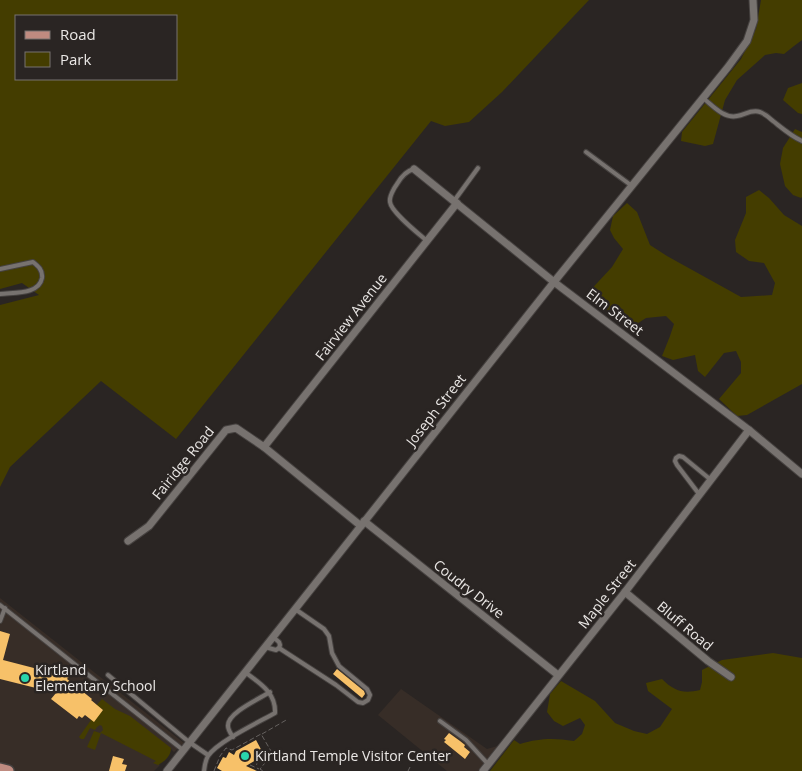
<svg xmlns="http://www.w3.org/2000/svg" width="802" height="771" font-family="'Open Sans',sans-serif">
	<rect width="100%" height="100%" fill="#2a2523"/>
	<!-- built -->
	<g fill="#372d27">
		<polygon points="0,598 184,743 174,752 169,747 156,762 160,765 154,771 15,771 0,767"/>
		<polygon points="401,689 487,749 501,745 478,771 447,771 378,715"/>
	</g>
	<!-- green -->
	<g fill="#443d00" fill-rule="evenodd">
		<path d="M0,0H589L502,92L469,122L445,126L431,121L176,439L101,381L10,467L0,487V305L39,295L22,283L0,289ZM16,16H176V79H16Z"/>
		<polygon points="761,0 802,0 802,40 794,46 784,54 776,53 765,55 737,80 725,100 713,144 705,146 681,141 682,132 741,59 756,29"/>
		<polygon points="802,83 802,114 798,113 783,100 788,88"/>
		<polygon points="795,129 802,132 802,197 801,198 793,195 785,186 780,164 783,148"/>
		<polygon points="759,190 769,198 784,215 802,226 802,384 747,415 737,416 719,399 741,373 741,362 736,351 724,353 705,377 698,371 695,355 673,360 662,356 670,336 674,324 666,316 646,318 632,327 585,296 612,267 623,249 614,238 610,230 613,216 627,203 637,212 650,245 667,256 741,297 772,295 775,283 764,263 749,261 736,252 735,240 746,213 746,197"/>
		<path d="M773,653L802,658V771H490L514,740L520,744C540,738 554,738 574,741L582,734L585,725L580,718L563,726L554,721L547,712L550,694L561,681L595,701L615,723L634,731L647,734L660,727L672,709L648,691L646,683L662,679C674,691 683,694 700,690L702,682V670L722,660Z"/>
		<path d="M102,699L115,709L130,716L171,748C171,756 165,761 158,765L153,763L156,761L101,733L95,750L87,747L94,731L100,733L103,730L102,726L100,725L97,727L95,730L90,728L84,739H81L79,737L91,720L103,710L98,706L94,708Z"/>
	</g>
	<!-- building -->
	<g fill="#f7c169">
		<polygon points="0,631 10,634 3,660 61,675 63,668 71,674 67,679 92,699 91,700 103,710 94,722 85,715 82,718 79,716 77,719 51,699 56,693 0,679"/>
		<polygon points="337,669 364,691 365,694 362,698 333,674"/>
		<polygon points="449,733 460,741 465,745 464,747 470,752 465,759 444,742 446,740 444,739"/>
		<polygon points="256,740 264,755 246,766 257,771 222,771 217,768 223,757 226,758 229,752 234,755 236,751"/>
		<polygon points="113,756 124,759 122,764 127,765 125,771 109,771"/>
	</g>
	<g fill="none" stroke-linecap="round" stroke-linejoin="round">
		<defs>
			<g id="service">
				<path d="M703,98C712,105 724,119 737,116C745,115 751,109 760,112C765,114 769,117 773,121C782,128 791,136 802,141"/>
				<polyline points="586,152 632,186"/>
				<path d="M414,169C406,171 401,177 397,184C394,188 389,197 390,202C391,212 419,234 427,241"/>
				<polyline points="454,201 478,168"/>
				<path d="M0,269L33,262C38,266 43,270 42,278C39,295 13,292 0,294"/>
				<polyline points="699,494 677,465 675,461 676,458 679,456 683,457 711,480"/>
				<polyline points="0,605 183,750"/>
				<polyline points="0,621 5,608"/>
				<polyline points="265,647 276,650 279,648 280,645 279,642 273,637"/>
				<polyline points="279,648 336,685 358,702 363,703 368,700 370,695 367,689 339,666 332,653 329,636 324,629 295,609"/>
				<polyline points="108,675 189,742 208,755"/>
				<polyline points="440,721 466,740 488,764"/>
				<path d="M233,737C231,734 228,730 228,726C227,713 259,699 270,692"/>
				<path d="M204,771C205,765 205,761 208,756C217,742 259,722 275,713C276,692 259,683 245,672"/>
			</g>
			<g id="minor">
				<polyline points="414,169 554,282 749,430 802,474"/>
				<polyline points="264,447 457,203"/>
				<polyline points="364,521 558,675"/>
				<polyline points="128,541 149,526 226,430 236,428 264,447 361,526"/>
				<polyline points="625,592 708,661 731,677"/>
				<polyline points="167,771 554,282 728,67 747,41 754,20 753,0"/>
				<polyline points="483,771 625,592 749,430"/>
			</g>
			<polyline id="primary" points="0,769 8,771"/>
		</defs>
		<!-- service casing -->
		<use href="#service" stroke="#464240" stroke-width="6"/>
		<!-- minor casing -->
		<use href="#minor" stroke="#464240" stroke-width="9"/>
		<!-- primary casing -->
		<use href="#primary" stroke="#464240" stroke-width="14"/>
		<!-- path -->
		<g stroke="#666260" stroke-width="1" stroke-dasharray="5 2.5" stroke-linecap="butt">
			<polyline points="262,734 288,719"/>
			<polyline points="256,760 257,763 256,767"/>
			<polyline points="250,765 259,769"/>
			<polyline points="214,771 220,756 226,748 232,750 261,734 271,751 269,758 260,769 263,771"/>
			<polyline points="408,771 410,767"/>
		</g>
		<!-- service -->
		<use href="#service" stroke="#77726f" stroke-width="4"/>
		<!-- minor -->
		<use href="#minor" stroke="#77726f" stroke-width="7"/>
		<!-- primary -->
		<use href="#primary" stroke="#bf8b80" stroke-width="11"/>
	</g>
	<!-- markers -->
	<g fill="#2ad5ac" stroke="#2a2523" stroke-width="2">
		<circle cx="25" cy="678" r="5"/>
		<circle cx="245" cy="756" r="5"/>
	</g>
	<g text-anchor="middle" stroke-width="5" stroke-linejoin="round" paint-order="stroke">
		<!-- street labels -->
		<g font-size="14" fill="#eae7e5" stroke="#2a2523">
			<text transform="translate(615 312) rotate(37)" y="5">Elm Street</text>
			<text transform="translate(351 317) rotate(-52)" y="5">Fairview Avenue</text>
			<text transform="translate(436 410) rotate(-52)" y="5">Joseph Street</text>
			<text transform="translate(183 463) rotate(-51)" y="5">Fairidge Road</text>
			<text transform="translate(469 589) rotate(38)" y="5">Coudry Drive</text>
			<text transform="translate(607 594) rotate(-52)" y="5">Maple Street</text>
			<text transform="translate(685 626) rotate(40)" y="5">Bluff Road</text>
		</g>
		<!-- poi labels -->
		<g font-size="14" fill="#eae7e5" stroke="#2a2523" text-anchor="start">
			<text x="35" y="675">Kirtland<tspan x="35" dy="16">Elementary School</tspan></text>
			<text x="255" y="761">Kirtland Temple Visitor Center</text>
		</g>
	</g>
	<!-- legend -->
	<rect x="15" y="15" width="162" height="65" fill="#2a2523" stroke="#777371"/>
	<rect x="25" y="31" width="25" height="8" fill="#bf8b80" stroke="#777371"/>
	<text x="60" y="40" font-size="15" fill="#eae7e5">Road</text>
	<rect x="25" y="52" width="25" height="15" fill="#443d00" stroke="#777371"/>
	<text x="60" y="65" font-size="15" fill="#eae7e5">Park</text>
</svg>
